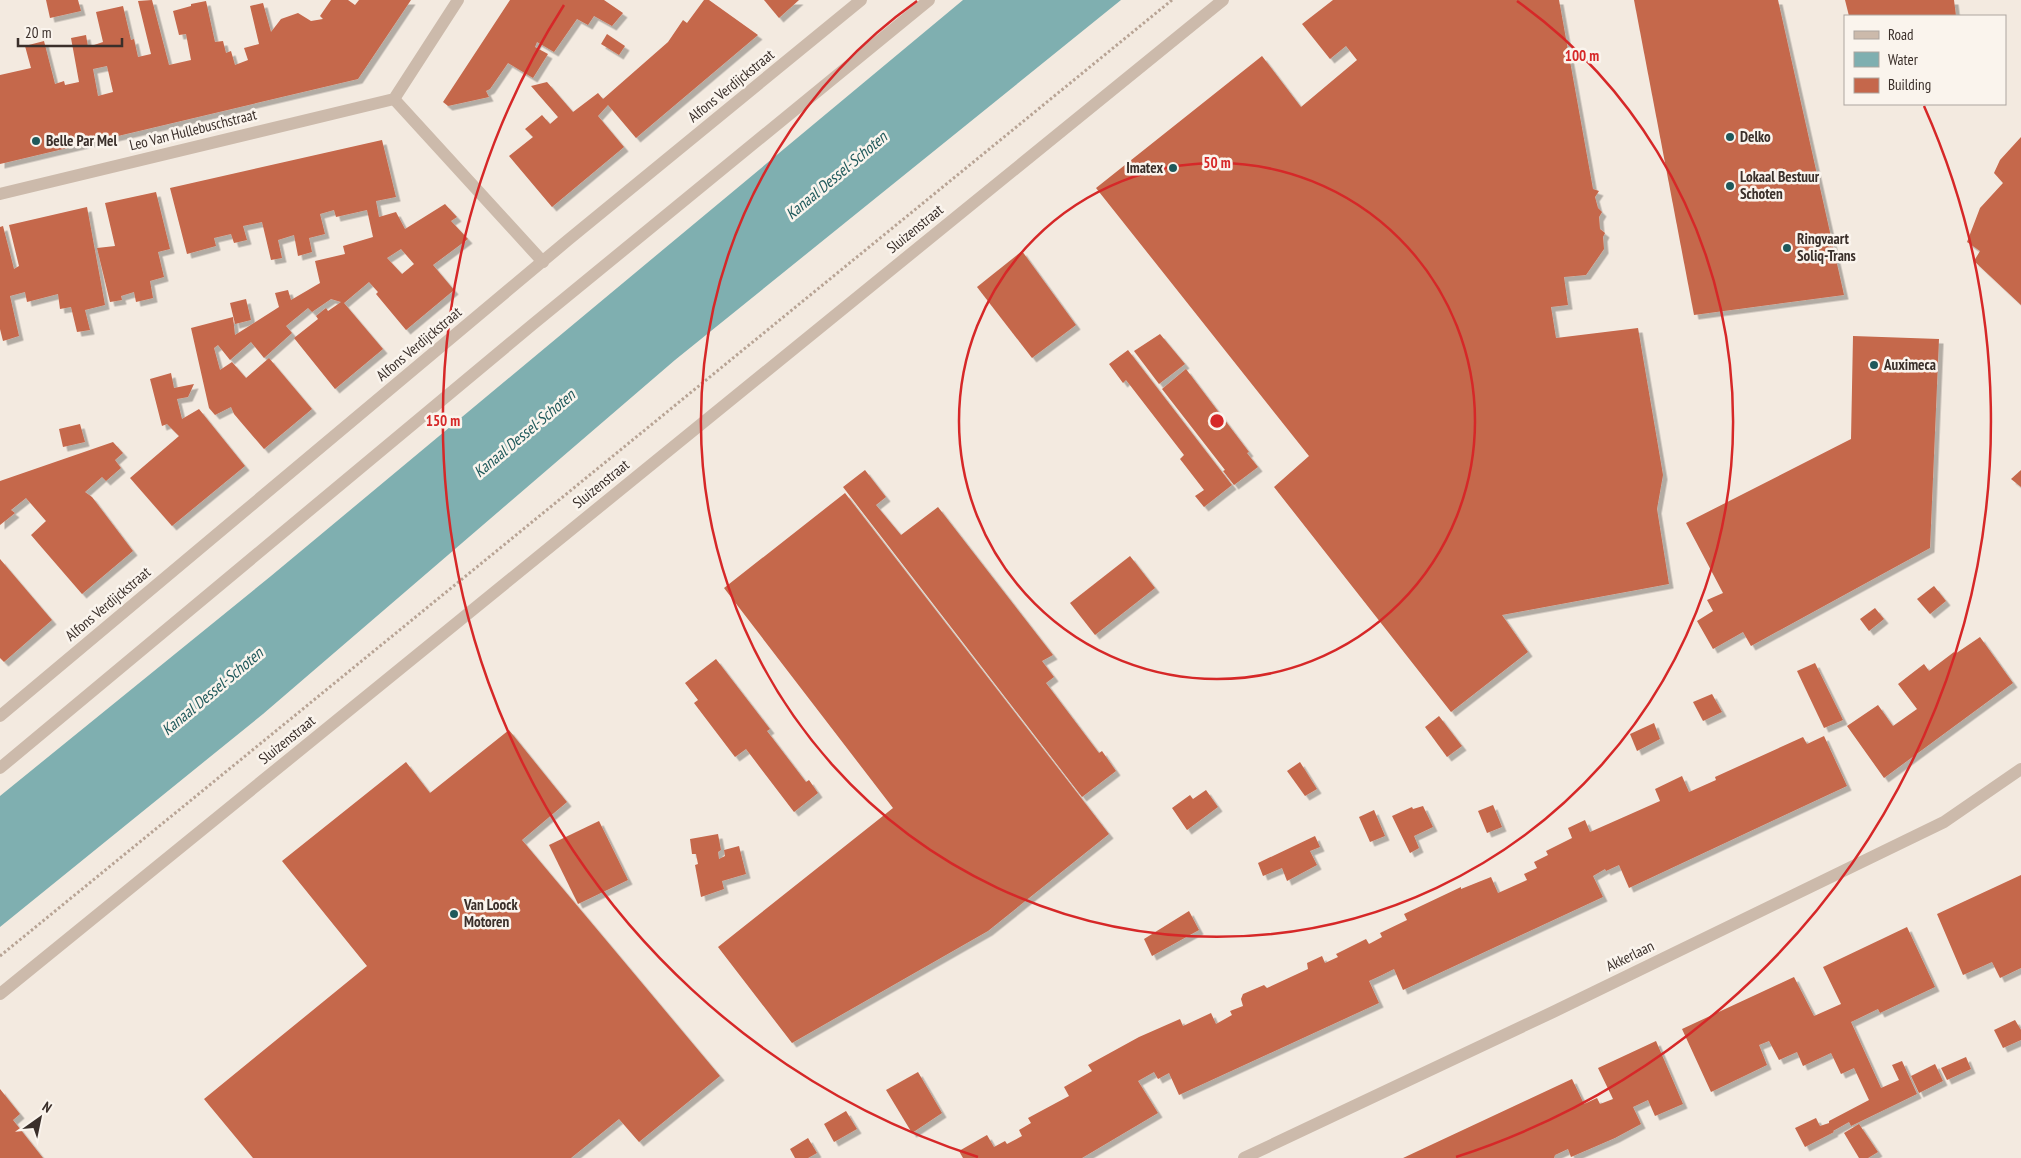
<svg xmlns="http://www.w3.org/2000/svg" width="2021" height="1158" font-family="'PT Sans Narrow',sans-serif">
	<defs>
		<filter id="shadow"><feDropShadow dx="4.5" dy="4.5" stdDeviation="0" flood-color="#0004"/></filter>
	</defs>
	<rect width="100%" height="100%" fill="#f3eae0"/>
	<!-- water -->
	<polygon fill="#7fafb0" points="963,0 1121,0 675,360 263,714 0,927 0,796 271,576"/>
	<!-- building -->
	<g fill="#c5674b" fill-rule="evenodd" filter="url(#shadow)">
		<polygon points="46,0 78,0 81,11 50,18"/>
		<path d="M152,0L169,65L191,60L186,34L179,35L173,11L191,6V4L206,1L215,42L223,41L226,53L231,51L235,65L248,60L244,48L259,44L250,6L263,3L271,32L281,19L298,13L311,21L323,19L320,16L331,0H348L355,5L359,0H411L358,79L0,164V75L31,68L25,46L44,41L55,84L64,81L65,85L79,82L71,38L86,35L88,47L103,42L96,12L123,6L131,40L134,39L138,57L151,54L138,1ZM107,66L113,92L98,96L93,69Z"/>
		<polygon points="510,0 604,0 623,13 612,26 594,16 588,25 577,19 554,52 537,42 535,47 548,54 533,78 508,63 490,89 486,91 489,97 448,106 443,102"/>
		<polygon points="704,0 709,0 758,35 636,138 608,105 598,116 624,147 552,207 509,156 533,137 525,129 542,115 550,124 558,117 531,86 547,82 573,112 598,93 603,99 668,42 683,20 687,23"/>
		<polygon points="764,0 799,0 779,18"/>
		<polygon points="1333,0 1559,0 1593,189 1599,191 1595,197 1598,208 1602,212 1599,217 1600,229 1605,233 1603,237 1604,249 1586,275 1564,277 1568,305 1551,307 1556,338 1638,328 1663,475 1657,509 1669,584 1502,615 1528,652 1451,712 1274,487 1309,456 1096,188 1262,56 1301,107 1357,60 1346,46 1330,59 1302,24"/>
		<polygon points="1634,0 1778,0 1844,295 1694,315"/>
		<polygon points="1845,0 1954,0 1956,16 1849,16"/>
		<polygon points="607,34 625,46 619,55 601,44"/>
		<polygon points="2021,137 2021,305 1974,261 1980,251 1967,242 1980,208 2003,183 1994,173 2000,160"/>
		<path d="M382,140L396,197L376,201L379,217L396,212L405,229L445,204L457,217L451,221L468,239L433,265L454,290L406,330L376,294L378,292L369,282L344,303L383,349L335,389L294,338L318,319L316,316L326,308L328,311L341,302L331,299L312,312L308,308L286,326L292,333L264,358L251,342L230,360L218,345L214,348L220,370L232,362L246,378L269,358L312,409L264,449L234,414L231,407L215,415L209,408L191,328L233,317L235,335L279,307L275,293L288,290L291,300L320,283L315,261L345,254L343,246L373,237L367,210L336,217L334,210L320,214L325,234L309,238L312,252L298,256L294,235L278,240L282,258L271,260L262,222L243,226L247,240L234,243L231,234L214,238L216,246L187,254L170,188ZM401,249L414,264L402,274L387,258Z"/>
		<polygon points="156,192 170,249 158,252 164,277 150,281 153,298 136,302 134,292 121,296 122,300 110,302 97,248 115,246 105,203"/>
		<polygon points="87,207 105,305 85,310 90,330 77,332 71,307 60,309 58,294 27,302 25,292 10,296 19,336 3,341 0,329 0,227 3,226 14,269 19,266 9,225"/>
		<polygon points="1022,251 1076,325 1032,358 977,287"/>
		<polygon points="246,299 251,320 235,324 230,303"/>
		<polygon points="1160,334 1185,364 1159,384 1134,351"/>
		<polygon points="1853,336 1939,339 1930,548 1751,646 1743,632 1713,649 1697,621 1713,611 1707,600 1723,593 1686,523 1851,439"/>
		<polygon points="1128,350 1232,485 1204,507 1195,496 1204,490 1180,459 1184,455 1126,380 1123,383 1109,364"/>
		<polygon points="1186,369 1249,452 1247,453 1258,467 1234,485 1223,471 1225,470 1162,389"/>
		<polygon points="171,373 174,388 194,384 188,397 177,399 182,419 199,409 245,466 172,526 130,478 179,436 167,424 162,426 150,379"/>
		<polygon points="80,424 85,442 63,447 59,429"/>
		<polygon points="113,442 123,453 115,460 121,468 106,481 102,477 85,492 92,497 133,551 82,594 31,535 46,521 26,498 11,510 15,513 0,525 0,481"/>
		<polygon points="865,470 886,497 876,505 901,535 938,507 1053,655 1042,661 1054,677 1046,683 1099,753 1102,751 1116,771 1082,797 843,487"/>
		<polygon points="2021,470 2021,487 2011,479"/>
		<polygon points="845,493 1109,834 988,931 792,1043 718,947 893,808 724,588"/>
		<polygon points="1130,556 1155,588 1095,635 1070,603"/>
		<polygon points="0,559 52,620 4,662 0,658"/>
		<polygon points="1934,586 1946,601 1930,614 1917,599"/>
		<polygon points="1875,608 1884,619 1869,631 1860,619"/>
		<polygon points="1980,637 2013,683 1884,778 1847,726 1878,705 1893,726 1917,709 1898,684 1924,664 1929,671 1954,652 1955,654"/>
		<polygon points="716,659 770,729 767,731 806,782 809,780 818,793 794,812 746,749 735,757 694,703 698,700 685,683"/>
		<polygon points="1815,663 1843,720 1824,728 1797,671"/>
		<polygon points="1712,694 1722,712 1703,721 1693,702"/>
		<polygon points="1439,716 1462,746 1447,757 1425,727"/>
		<polygon points="1654,723 1660,739 1637,751 1630,734"/>
		<polygon points="509,730 567,802 522,840 720,1076 639,1142 619,1119 571,1158 253,1158 204,1099 367,966 282,861 406,762 430,793"/>
		<polygon points="1824,736 1847,786 1629,888 1619,865 1606,871 1605,869 1593,876 1603,897 1403,990 1394,969 1382,975 1369,981 1379,1003 1179,1095 1169,1073 1158,1079 1154,1072 1138,1081 1158,1113 1082,1158 963,1158 959,1151 987,1135 994,1147 1005,1141 1007,1144 1022,1136 1019,1130 1031,1123 1028,1118 1069,1096 1064,1087 1092,1071 1088,1065 1139,1037 1180,1019 1183,1026 1211,1013 1216,1024 1232,1015 1230,1011 1243,1006 1241,999 1243,994 1264,985 1267,988 1308,969 1307,963 1322,956 1325,963 1338,957 1336,954 1366,939 1369,944 1382,937 1380,933 1407,920 1404,914 1461,887 1461,889 1491,877 1498,893 1527,880 1524,874 1537,868 1534,862 1548,855 1546,851 1572,838 1568,828 1585,820 1590,832 1660,801 1655,789 1682,776 1689,792 1716,780 1715,777 1803,737 1807,744"/>
		<polygon points="1300,762 1317,789 1305,796 1287,771"/>
		<polygon points="1206,790 1218,807 1187,830 1172,808 1190,795 1193,799"/>
		<polygon points="1493,805 1502,827 1487,833 1478,811"/>
		<polygon points="1423,806 1433,827 1414,836 1419,848 1410,853 1392,816 1412,807 1413,809"/>
		<polygon points="1374,810 1385,836 1370,842 1359,817"/>
		<polygon points="599,821 628,880 578,904 549,845"/>
		<polygon points="718,834 721,850 718,852 719,859 725,856 724,850 739,846 746,874 722,881 724,889 701,897 695,865 698,864 696,854 692,854 690,839"/>
		<polygon points="1315,836 1320,847 1310,851 1317,865 1287,881 1282,868 1263,876 1258,863"/>
		<polygon points="2021,875 2021,968 2000,978 1992,962 1963,975 1937,914"/>
		<polygon points="1189,911 1199,930 1152,956 1144,939"/>
		<polygon points="1907,927 1935,987 1880,1013 1878,1009 1851,1022 1881,1088 1899,1080 1892,1065 1902,1061 1917,1094 1851,1126 1849,1122 1833,1131 1834,1132 1805,1147 1795,1128 1816,1118 1820,1126 1829,1123 1829,1121 1869,1100 1854,1068 1841,1074 1831,1053 1803,1066 1797,1052 1779,1060 1769,1041 1759,1045 1767,1065 1711,1092 1682,1029 1794,977 1814,1016 1841,1004 1823,967"/>
		<polygon points="2015,1020 2021,1030 2021,1040 2003,1048 1994,1030"/>
		<polygon points="1656,1041 1683,1104 1655,1116 1648,1100 1633,1107 1641,1124 1615,1138 1571,1157 1568,1149 1555,1155 1554,1158 1403,1158 1572,1079 1584,1104 1597,1098 1600,1104 1613,1099 1598,1068"/>
		<polygon points="1966,1057 1971,1069 1947,1080 1941,1068"/>
		<polygon points="1935,1064 1943,1081 1919,1093 1911,1076"/>
		<polygon points="918,1072 942,1113 912,1133 886,1090"/>
		<polygon points="0,1089 20,1114 13,1120 43,1158 0,1158"/>
		<polygon points="846,1111 857,1129 834,1142 824,1124"/>
		<polygon points="1859,1124 1878,1152 1868,1158 1859,1158 1844,1133"/>
		<polygon points="808,1138 817,1153 808,1158 795,1158 790,1149"/>
	</g>
	<g fill="none" stroke-linecap="round" stroke-linejoin="round">
		<!-- path -->
		<polyline stroke="#b8a495" stroke-width="3" stroke-dasharray="2.5 2.5" stroke-linecap="butt" points="0,956 1172,0"/>
		<!-- lane -->
		<polyline stroke="#ccbaab" stroke-width="12" points="0,768 532,325 929,0"/>
		<!-- street -->
		<g stroke="#ccbaab" stroke-width="12">
			<polyline points="394,99 543,262"/>
			<polyline points="0,194 394,99 458,0"/>
			<polyline points="0,716 568,240 861,0"/>
			<polyline points="0,994 1223,0"/>
			<polyline points="1244,1158 1553,1012 1944,822 2021,769"/>
		</g>
	</g>
	<!-- distance rings -->
	<g fill="none" stroke="#d62828" stroke-width="2.5">
		<circle cx="1217" cy="421" r="258"/>
		<path d="M1517 1A516 516 0 1 1 917 1"/>
		<path d="M978 1157A774 774 0 0 1 564 5M1924 106A774 774 0 0 1 1456 1157"/>
	</g>
	<!-- markers -->
	<g fill="#1f595b" stroke="#faf4ed" stroke-width="2">
		<circle cx="1730" cy="137" r="5"/>
		<circle cx="36" cy="141" r="5"/>
		<circle cx="1173" cy="168" r="5"/>
		<circle cx="1730" cy="186" r="5"/>
		<circle cx="1787" cy="248" r="5"/>
		<circle cx="1874" cy="365" r="5"/>
		<circle cx="454" cy="914" r="5"/>
	</g>
	<g text-anchor="middle" stroke-width="5" stroke-linejoin="round" paint-order="stroke">
		<!-- street labels -->
		<g font-size="15" fill="#3a2f2a" stroke="#faf4ed">
			<text transform="translate(731 86) rotate(-39)" y="5">Alfons Verdijckstraat</text>
			<text transform="translate(193 130) rotate(-14)" y="5">Leo Van Hullebuschstraat</text>
			<text transform="translate(915 229) rotate(-39)" y="5">Sluizenstraat</text>
			<text transform="translate(419 344) rotate(-40)" y="5">Alfons Verdijckstraat</text>
			<text transform="translate(601 484) rotate(-39)" y="5">Sluizenstraat</text>
			<text transform="translate(108 604) rotate(-40)" y="5">Alfons Verdijckstraat</text>
			<text transform="translate(287 740) rotate(-39)" y="5">Sluizenstraat</text>
			<text transform="translate(1630 956) rotate(-26)" y="5">Akkerlaan</text>
		</g>
		<!-- poi labels -->
		<g font-size="15" font-weight="bold" fill="#3a2f2a" stroke="#faf4ed" text-anchor="start">
			<text x="1740" y="142">Delko</text>
			<text x="46" y="146">Belle Par Mel</text>
			<text x="1163" y="173" text-anchor="end">Imatex</text>
			<text x="1740" y="182">Lokaal Bestuur<tspan x="1740" dy="17">Schoten</tspan></text>
			<text x="1797" y="244">Ringvaart<tspan x="1797" dy="17">Soliq-Trans</tspan></text>
			<text x="1884" y="370">Auximeca</text>
			<text x="464" y="910">Van Loock<tspan x="464" dy="17">Motoren</tspan></text>
		</g>
		<!-- water labels -->
		<g font-size="16" font-style="italic" fill="#1f595b" stroke="#faf4ed">
			<text transform="translate(836 175) rotate(-40)" y="6">Kanaal Dessel-Schoten</text>
			<text transform="translate(524 433) rotate(-40)" y="6">Kanaal Dessel-Schoten</text>
			<text transform="translate(212 691) rotate(-40)" y="6">Kanaal Dessel-Schoten</text>
		</g>
	</g>
	<circle cx="1217" cy="421" r="8" fill="#d62828" stroke="#faf4ed" stroke-width="2.5"/>
	<g font-size="15" text-anchor="middle" font-weight="bold" fill="#d62828" stroke="#faf4ed" stroke-width="5" stroke-linejoin="round" paint-order="stroke">
		<text x="1582" y="61">100 m</text>
		<text x="1217" y="168">50 m</text>
		<text x="443" y="426">150 m</text>
	</g>
	<!-- legend -->
	<rect x="1844" y="15" width="162" height="90" fill="#faf4ed" stroke="#ada59f"/>
	<rect x="1854" y="31" width="25" height="8" fill="#ccbaab" stroke="#ada59f"/>
	<text x="1888" y="40" font-size="15" fill="#3a2f2a">Road</text>
	<rect x="1854" y="52" width="25" height="15" fill="#7fafb0" stroke="#ada59f"/>
	<text x="1888" y="65" font-size="15" fill="#3a2f2a">Water</text>
	<rect x="1854" y="78" width="25" height="15" fill="#c5674b" stroke="#ada59f"/>
	<text x="1888" y="90" font-size="15" fill="#3a2f2a">Building</text>
	<!-- north arrow -->
	<g transform="translate(40 1118) rotate(33)" stroke="#faf4ed" stroke-width="4" paint-order="stroke">
	<path d="M0-4L9 19L0 12L-9 19Z" fill="#3a2f2a"/>
	<text y="-8" font-size="14" font-weight="bold" text-anchor="middle" fill="#3a2f2a">N</text>
	</g>
	<!-- scale -->
	<path d="M18 38v8h104v-8" fill="none" stroke="#3a2f2a" stroke-width="2.5"/>
	<text x="25" y="38" font-size="15" fill="#3a2f2a" stroke="#faf4ed" stroke-width="4" paint-order="stroke">20 m</text>
</svg>
